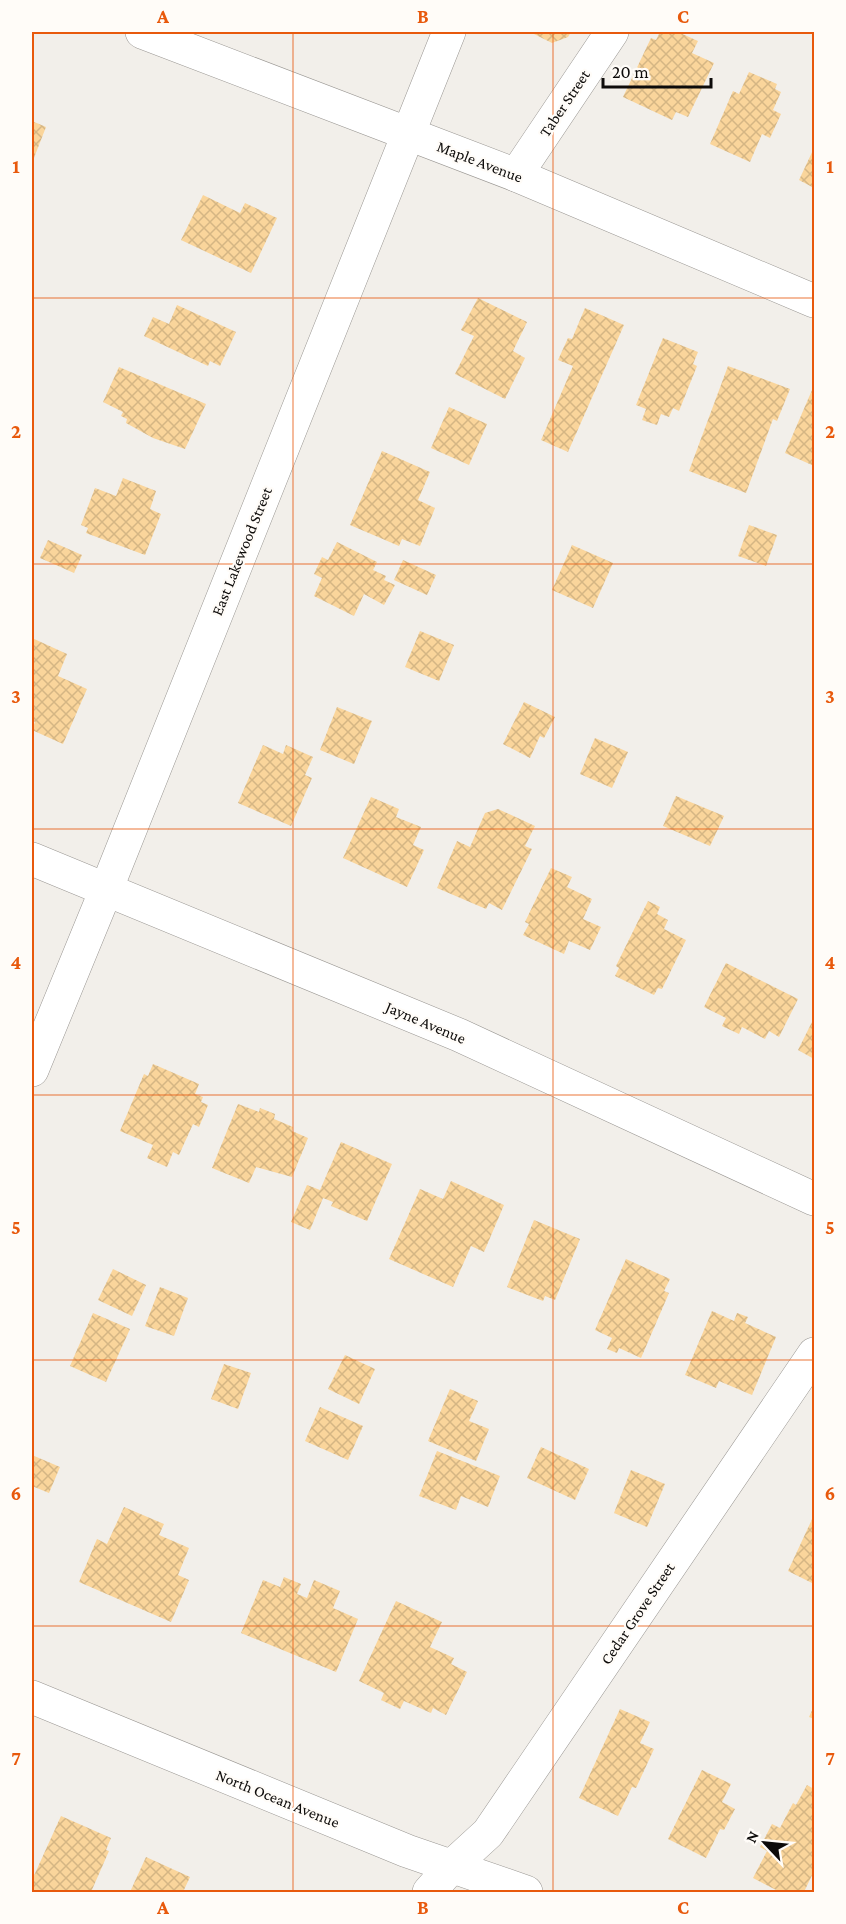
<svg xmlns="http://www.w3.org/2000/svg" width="846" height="1924" font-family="'Crimson Pro',serif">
	<defs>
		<pattern id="building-cross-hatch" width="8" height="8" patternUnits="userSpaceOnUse" patternTransform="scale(1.5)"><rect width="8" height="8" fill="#fad59b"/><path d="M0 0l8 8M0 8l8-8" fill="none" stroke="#d5b684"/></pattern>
	</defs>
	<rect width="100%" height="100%" fill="#f2efea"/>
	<!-- building -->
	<g fill="url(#building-cross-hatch)">
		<polygon points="530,32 571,32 568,37 552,43"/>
		<polygon points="660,32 678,32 698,41 692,53 714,63 688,117 676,112 672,120 623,97 651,38 656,40"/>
		<polygon points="749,72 777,84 775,89 781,92 773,110 781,114 770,138 762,134 750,162 710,144 733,91 739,94"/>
		<polygon points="32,121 46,127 32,163"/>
		<polygon points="814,148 814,188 799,180"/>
		<polygon points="203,195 240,213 245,203 277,218 251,273 181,240"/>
		<polygon points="478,298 527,322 513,351 525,358 505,399 455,374 474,336 461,330"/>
		<polygon points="177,305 236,332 220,366 210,361 208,366 144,336 153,317 169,324"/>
		<polygon points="585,308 624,325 568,452 541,440 573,366 558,360 568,338 572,339"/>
		<polygon points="663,338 698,352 693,364 697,366 679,411 673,408 669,417 661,414 657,425 642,420 646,409 636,405"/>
		<polygon points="728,366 790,389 777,421 773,419 746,493 689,471"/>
		<polygon points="119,367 206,404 185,449 153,438 126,423 127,419 121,416 123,412 103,402"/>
		<polygon points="812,390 814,391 814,466 785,453"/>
		<polygon points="449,407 487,424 469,465 431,448"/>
		<polygon points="382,451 430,472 418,500 435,508 420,546 402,539 399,546 350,525"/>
		<polygon points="123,478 156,491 150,509 161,514 145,555 86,533 88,528 81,525 95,488 116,496"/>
		<polygon points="749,525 777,535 766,566 738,556"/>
		<polygon points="48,540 82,555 74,573 40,558"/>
		<polygon points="337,542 377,562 373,570 386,576 384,580 395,585 384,605 364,594 354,616 314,596 322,578 314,574 322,557 328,560"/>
		<polygon points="572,545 613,563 593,608 552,590"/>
		<polygon points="403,560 436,575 427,595 394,580"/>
		<polygon points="420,631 454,645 439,681 405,667"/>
		<polygon points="32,638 67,654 58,676 87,689 63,744 32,730 35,722 32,720"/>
		<polygon points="524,702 555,717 544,738 540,736 530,758 503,744"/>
		<polygon points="337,707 372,721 354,764 320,750"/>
		<polygon points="595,738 628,752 612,788 580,774"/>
		<polygon points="263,745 283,754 286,745 313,757 305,775 312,778 291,826 238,803"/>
		<polygon points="676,796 724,816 710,846 663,826"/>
		<polygon points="371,797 399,809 396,817 421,827 413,845 424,850 407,887 343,858"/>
		<polygon points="498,809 535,826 525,846 532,849 502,910 489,903 486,909 437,888 457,841 470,847 485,813"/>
		<polygon points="551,868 572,877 567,887 592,899 583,919 601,927 590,950 569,941 564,954 523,935 529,924 525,922"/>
		<polygon points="648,901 660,907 657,914 668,920 664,929 686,940 662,989 658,988 654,995 615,976 619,968 616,966"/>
		<polygon points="726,963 798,999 779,1037 769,1031 765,1039 742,1027 739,1034 722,1026 726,1018 704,1007"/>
		<polygon points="814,1018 814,1059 798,1050"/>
		<polygon points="153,1064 199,1084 195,1094 203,1097 201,1102 208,1105 199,1127 193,1124 179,1155 173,1152 167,1167 147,1158 153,1145 120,1131 144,1074 148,1076"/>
		<polygon points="238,1104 259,1112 260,1108 275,1114 274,1119 293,1127 292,1131 308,1138 292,1177 256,1167 249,1183 212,1168"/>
		<polygon points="341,1142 392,1164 367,1221 331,1206 333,1202 323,1198 310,1230 291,1222 307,1185 320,1190"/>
		<polygon points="451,1181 504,1205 484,1252 471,1246 453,1287 389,1259 420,1189 443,1199"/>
		<polygon points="534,1220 580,1239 555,1300 545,1296 543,1301 507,1287"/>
		<polygon points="626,1259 670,1279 664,1291 669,1293 641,1358 619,1348 617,1353 607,1349 612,1338 595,1330"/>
		<polygon points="113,1269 146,1285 132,1316 98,1300"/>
		<polygon points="160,1287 188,1298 174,1336 145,1326"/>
		<polygon points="712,1311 734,1321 737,1313 748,1317 745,1323 776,1337 752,1395 719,1381 716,1388 685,1375"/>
		<polygon points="93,1313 130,1329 106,1382 70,1366"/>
		<polygon points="345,1355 375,1369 359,1404 328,1389"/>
		<polygon points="224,1364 251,1373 238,1409 211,1399"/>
		<polygon points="450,1389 478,1401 469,1421 489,1429 476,1461 428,1441"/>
		<polygon points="320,1407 363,1426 348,1460 305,1441"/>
		<polygon points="541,1447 589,1469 575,1500 527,1478"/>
		<polygon points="437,1451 500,1476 488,1507 461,1496 456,1510 419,1496"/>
		<polygon points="32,1455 60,1467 49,1493 32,1486"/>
		<polygon points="631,1470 665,1484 647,1527 614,1513"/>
		<polygon points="124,1507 164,1524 159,1535 189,1548 178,1575 189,1580 171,1622 79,1582 97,1539 107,1544"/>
		<polygon points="814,1515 814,1584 788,1571"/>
		<polygon points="284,1577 301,1584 297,1594 307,1598 314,1580 340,1591 333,1608 358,1619 336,1672 241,1633 263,1580 280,1587"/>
		<polygon points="396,1601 442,1622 430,1647 454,1658 451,1664 467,1672 446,1715 433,1708 431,1713 404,1701 400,1709 381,1700 384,1693 359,1681"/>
		<polygon points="814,1706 814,1719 809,1717"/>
		<polygon points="620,1709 650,1722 640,1743 654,1749 636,1788 632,1787 618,1816 579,1798"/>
		<polygon points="702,1770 731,1784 722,1802 735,1809 724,1830 720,1829 706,1858 668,1839"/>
		<polygon points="807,1785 814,1789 814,1871 804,1892 780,1892 753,1878 767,1851 760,1847 772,1824 780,1828 793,1803 796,1805"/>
		<polygon points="61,1816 111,1838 106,1850 109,1851 91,1892 32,1892 32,1880"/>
		<polygon points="146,1857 190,1877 183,1892 130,1892"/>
	</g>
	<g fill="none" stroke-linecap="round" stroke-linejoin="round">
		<defs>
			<g id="minor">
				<polyline points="142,32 516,175 814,301"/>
				<polyline points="516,175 612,32"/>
				<polyline points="32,859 459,1035 814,1199"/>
				<polyline points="32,1070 106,890 449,32"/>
				<polyline points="32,1697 407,1851 526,1892"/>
				<polyline points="429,1892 452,1866 488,1833 814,1354"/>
			</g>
		</defs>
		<!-- minor casing -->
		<use href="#minor" stroke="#9a9793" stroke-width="34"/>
		<!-- minor -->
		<use href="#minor" stroke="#fff" stroke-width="33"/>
	</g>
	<!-- grid -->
	<path fill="none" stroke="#e8590c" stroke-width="1.5" stroke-opacity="0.55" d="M293,32V1892M553,32V1892M32,298H814M32,564H814M32,829H814M32,1095H814M32,1360H814M32,1626H814"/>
	<g text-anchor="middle" stroke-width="4.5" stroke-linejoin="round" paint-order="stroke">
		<!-- street labels -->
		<g font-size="16" fill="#0d0b0a" stroke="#fffcf8">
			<text transform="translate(564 103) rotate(-56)" y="6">Taber Street</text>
			<text transform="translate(480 161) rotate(21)" y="6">Maple Avenue</text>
			<text transform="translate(241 551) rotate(-68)" y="6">East Lakewood Street</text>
			<text transform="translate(426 1022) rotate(23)" y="6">Jayne Avenue</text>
			<text transform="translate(637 1613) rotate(-56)" y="6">Cedar Grove Street</text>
			<text transform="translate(278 1798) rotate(22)" y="6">North Ocean Avenue</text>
		</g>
	</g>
	<!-- border -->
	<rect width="846" height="1924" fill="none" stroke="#fffcf8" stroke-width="66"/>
	<!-- north arrow -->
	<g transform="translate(765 1843) rotate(296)" stroke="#fffcf8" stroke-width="4.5" paint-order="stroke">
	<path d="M0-4.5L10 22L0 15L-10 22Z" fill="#0d0b0a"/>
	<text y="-9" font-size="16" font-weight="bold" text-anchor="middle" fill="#0d0b0a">N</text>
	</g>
	<!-- scale -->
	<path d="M603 78v9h108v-9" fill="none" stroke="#0d0b0a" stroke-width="3"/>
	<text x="612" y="78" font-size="18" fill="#0d0b0a" stroke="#fffcf8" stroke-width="4.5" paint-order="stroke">20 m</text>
	<rect x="33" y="33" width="780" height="1858" fill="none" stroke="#e8590c" stroke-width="2"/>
	<g font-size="20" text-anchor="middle" font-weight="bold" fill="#e8590c">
		<text x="163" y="23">A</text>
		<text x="423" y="23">B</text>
		<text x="683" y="23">C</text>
		<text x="16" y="173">1</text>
		<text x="830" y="173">1</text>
		<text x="16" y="438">2</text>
		<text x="830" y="438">2</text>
		<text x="16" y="703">3</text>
		<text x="830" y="703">3</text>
		<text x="16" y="969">4</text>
		<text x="830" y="969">4</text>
		<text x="16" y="1234">5</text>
		<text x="830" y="1234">5</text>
		<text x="16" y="1500">6</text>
		<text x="830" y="1500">6</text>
		<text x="16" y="1765">7</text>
		<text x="830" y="1765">7</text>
		<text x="163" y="1914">A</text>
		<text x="423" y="1914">B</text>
		<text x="683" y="1914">C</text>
	</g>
</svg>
